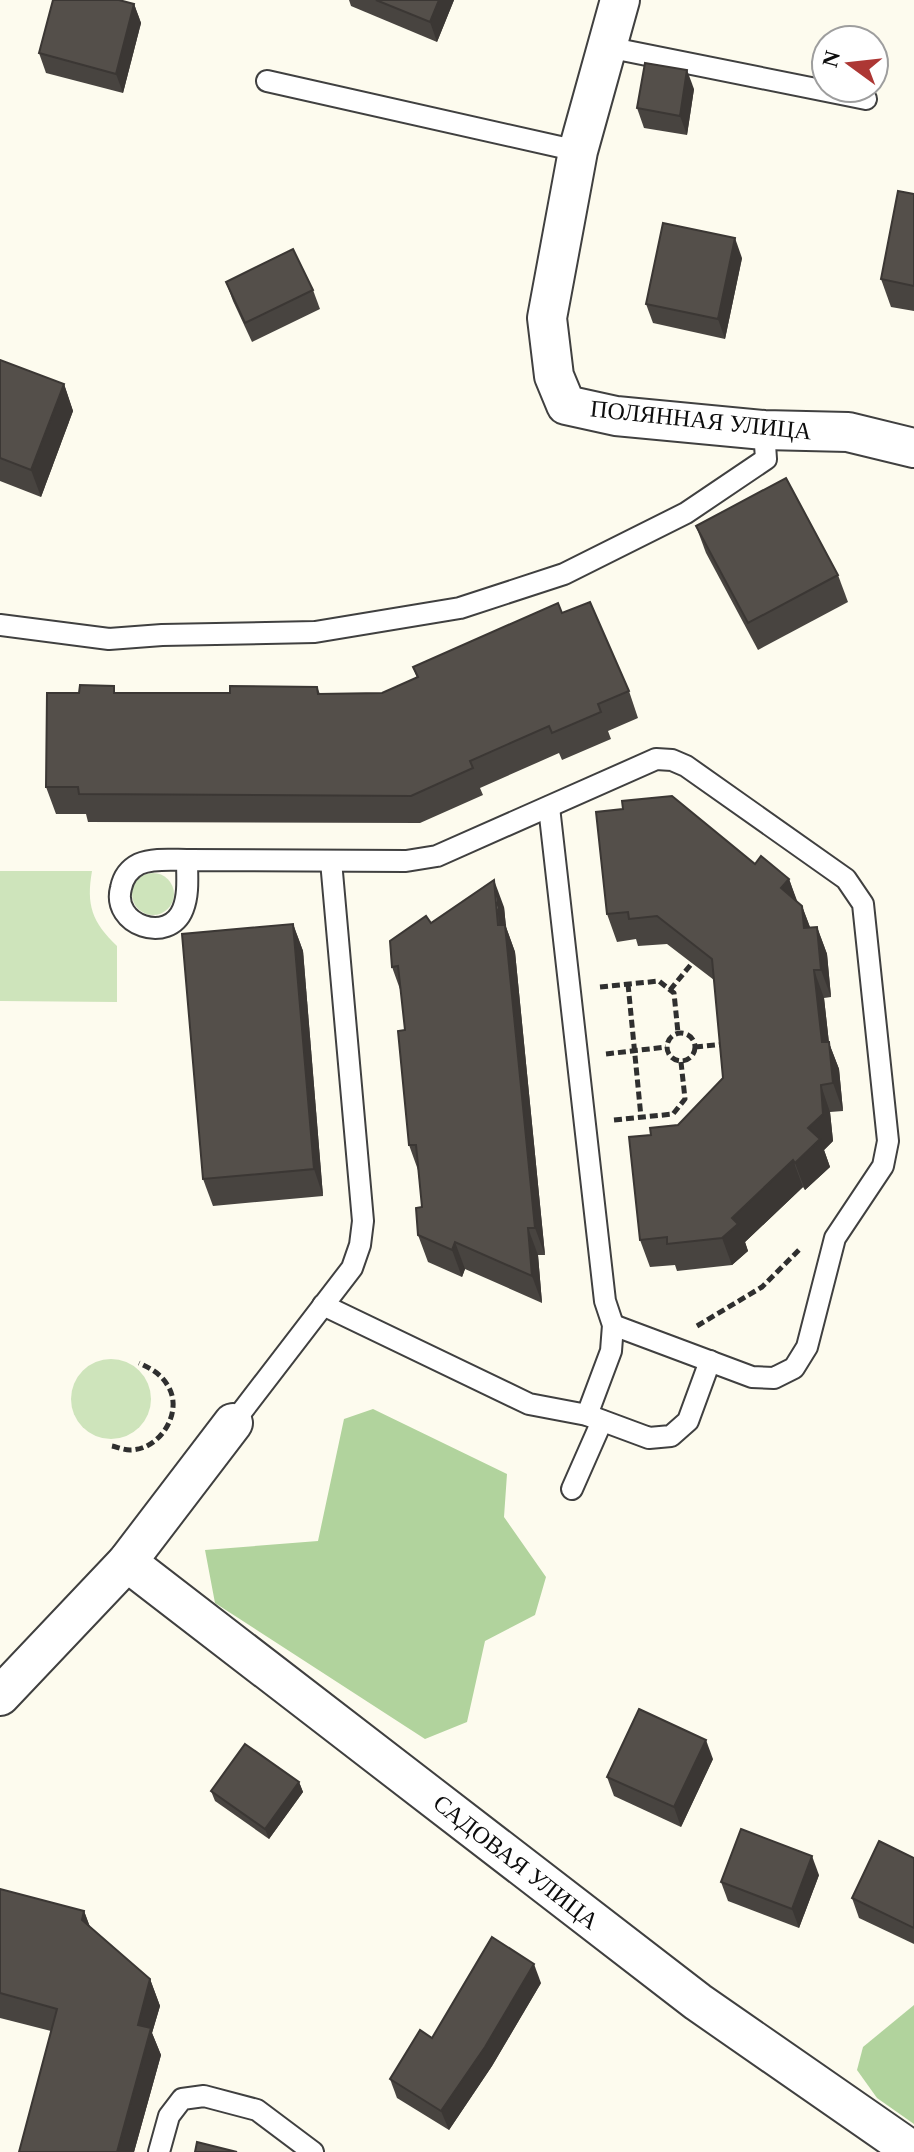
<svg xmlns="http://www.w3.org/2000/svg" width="914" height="2152" font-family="'Times New Roman',serif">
	<rect width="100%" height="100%" fill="#fdfbee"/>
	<!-- green -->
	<g fill="#cee4bb">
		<path d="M0,871H92C86,905 92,922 117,946V1002L0,1001Z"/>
		<circle cx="153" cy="894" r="21"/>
		<circle cx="111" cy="1399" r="40"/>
	</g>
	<!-- forest -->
	<g fill="#b1d39d">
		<polygon points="373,1409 507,1474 504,1517 546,1577 535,1615 485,1641 467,1722 425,1739 215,1603 205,1550 318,1541 344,1419"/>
		<polygon points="914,2005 914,2124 877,2098 857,2070 863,2047"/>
	</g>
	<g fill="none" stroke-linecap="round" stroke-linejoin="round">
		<defs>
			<g id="lane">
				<polyline points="607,47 866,99"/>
				<polyline points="267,81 578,151"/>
				<polyline points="0,625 109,639 162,635 315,632 460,608 564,574 686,513 766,459 764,430"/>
				<polyline points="549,807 605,1301 613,1325 611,1351 587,1415"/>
				<path d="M187,860C187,876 189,894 183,909C169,945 111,925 121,888C123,878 129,869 139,864C153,858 172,860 187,860L406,861L437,856L656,759L672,760L686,766L846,879L863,904L888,1141L883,1166L835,1238L807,1347L794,1368L774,1378L752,1377L613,1325"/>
				<polyline points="323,1305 529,1404 587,1415 649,1438 671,1436 688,1421 710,1361"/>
				<polyline points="233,1423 352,1268 360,1245 363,1221 331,861"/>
				<polyline points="572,1489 602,1421"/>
				<polyline points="159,2152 169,2116 182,2099 204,2096 257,2110 313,2152"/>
			</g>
			<g id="street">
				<polyline points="620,0 578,151 547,318 554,376 566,405 616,416 764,430 848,432 914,448"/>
				<polyline points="127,1562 698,2002 914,2152"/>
				<polyline points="0,1696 127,1562 233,1423"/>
			</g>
		</defs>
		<!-- lane casing -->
		<use href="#lane" stroke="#404040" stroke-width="24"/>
		<!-- street casing -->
		<use href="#street" stroke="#404040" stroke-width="42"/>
		<!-- path -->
		<g stroke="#2f2f2f" stroke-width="5" stroke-dasharray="8 4" stroke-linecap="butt">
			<polyline points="628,984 641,1117"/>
			<polyline points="600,987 659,981 674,993 678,1033"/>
			<polyline points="670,990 693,962"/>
			<circle cx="681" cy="1047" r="14"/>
			<polyline points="695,1047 726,1044"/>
			<polyline points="606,1054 666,1047"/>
			<polyline points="614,1120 673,1114 685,1099 681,1062"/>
			<polyline points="697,1326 762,1287 800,1249"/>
			<path d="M112,1446C117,1447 124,1450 130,1450C160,1450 184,1412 168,1386C161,1374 152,1369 139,1363"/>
		</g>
		<!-- lane -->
		<use href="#lane" stroke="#fff" stroke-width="20"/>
		<!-- street -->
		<use href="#street" stroke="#fff" stroke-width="38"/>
	</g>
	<!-- wall -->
	<g fill="#484440">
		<polygon points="349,0 454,0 437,42 351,6"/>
		<polygon points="134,4 141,23 123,93 46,73 39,53"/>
		<polygon points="694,89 687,135 644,128 637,108"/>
		<polygon points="914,194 914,311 891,307 881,279"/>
		<polygon points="742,258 725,339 653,323 646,304"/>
		<polygon points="226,282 313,290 320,309 252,342 233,301"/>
		<polygon points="0,360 64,384 73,411 41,497 0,481"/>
		<polygon points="696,526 838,575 848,602 758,650 706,553"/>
		<polygon points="562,613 629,691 638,718 608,731 611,739 562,760 559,753 480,788 483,795 420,823 88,822 86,814 56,814 46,787 116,693 230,693 317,687 320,694 382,693 417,678 413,667"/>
		<polygon points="755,864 789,879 797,902 802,906 810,927 817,927 827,954 831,997 824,998 829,1043 839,1069 843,1111 830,1112 833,1141 824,1150 830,1167 805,1190 803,1187 745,1242 748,1251 732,1265 677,1271 675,1265 650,1267 640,1240 651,1135 678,1125 723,1078 714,980 667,944 638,946 636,939 617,942 607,914"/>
		<polygon points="504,907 506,927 515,952 545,1255 538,1255 542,1303 465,1269 462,1277 428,1262 418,1235 422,1207 418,1170 409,1145 405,1030 401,992 392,967 431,923"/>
		<polygon points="293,924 303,951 323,1196 213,1206 203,1179"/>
		<polygon points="713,1759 681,1827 614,1796 607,1777"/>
		<polygon points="299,1782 303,1792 269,1839 215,1801 211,1791"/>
		<polygon points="914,1858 914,1944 859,1918 852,1898"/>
		<polygon points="819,1875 799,1928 728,1901 721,1882"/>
		<polygon points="0,1889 84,1911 90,1927 150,1979 160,2006 152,2033 161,2055 134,2152 19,2152 51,2031 0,2018"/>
		<polygon points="541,1983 492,2066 449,2130 397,2098 390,2079 432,2038"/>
	</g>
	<!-- shaded-wall -->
	<g fill="#3b3734">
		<polygon points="439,0 454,0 437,42 430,22"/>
		<polygon points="134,4 141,23 123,93 116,74"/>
		<polygon points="687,70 694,89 687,135 680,116"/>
		<polygon points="735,238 742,258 725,339 718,319"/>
		<polygon points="64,384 73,411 41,497 31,470"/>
		<polygon points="789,879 799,906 781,888"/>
		<polygon points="494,880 504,907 506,927 515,952 545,1255 535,1228"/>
		<polygon points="802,906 812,933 804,928"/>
		<polygon points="293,924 303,951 323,1196 314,1169"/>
		<polygon points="817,927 827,954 831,997 821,970"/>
		<polygon points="814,970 824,998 829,1043 839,1069 843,1111 833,1083 822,1042"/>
		<polygon points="821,1085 830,1112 833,1141 824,1150 830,1167 805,1190 795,1163"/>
		<polygon points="793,1160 803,1187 745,1242 748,1251 732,1265 722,1238 732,1218"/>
		<polygon points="528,1228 538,1255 542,1303 532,1276"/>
		<polygon points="455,1242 465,1269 462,1277 452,1250"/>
		<polygon points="706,1740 713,1759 681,1827 674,1807"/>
		<polygon points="299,1782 303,1792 269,1839 265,1829"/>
		<polygon points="812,1856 819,1875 799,1928 792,1909"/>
		<polygon points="84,1911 94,1938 82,1920"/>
		<polygon points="534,1964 541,1983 492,2066 449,2130 441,2111"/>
		<polygon points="150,1979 160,2006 152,2033 161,2055 134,2152 117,2152 138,2025"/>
	</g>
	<!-- building -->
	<g fill="#544f4a" stroke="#3b3734" stroke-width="2">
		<polygon points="53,0 119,0 134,4 116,74 39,53"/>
		<polygon points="376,0 439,0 430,22"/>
		<polygon points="645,63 687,70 680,116 637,108"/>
		<polygon points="898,191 914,194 914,286 881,279"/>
		<polygon points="663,223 735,238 718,319 646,304"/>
		<polygon points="293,249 313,290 245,323 226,282"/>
		<polygon points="0,360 64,384 31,470 0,458"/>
		<polygon points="786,478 838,575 748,623 696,526"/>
		<polygon points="590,602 629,691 598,704 601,712 552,733 549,726 470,761 473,768 411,796 79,794 78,787 46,787 47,693 79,693 80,685 114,686 114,693 230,693 230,686 317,687 318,694 382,693 418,677 413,667 558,603 562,613"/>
		<polygon points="672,796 755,864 761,856 789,879 781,888 802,906 804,928 817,927 821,970 814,970 822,1042 829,1042 833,1083 821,1085 823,1114 808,1128 820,1139 795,1163 793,1160 732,1218 738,1224 722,1238 667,1244 667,1237 640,1240 629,1137 651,1135 650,1128 678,1125 723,1078 712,959 657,916 629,919 628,912 607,914 596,812 623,809 622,801"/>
		<polygon points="494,880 498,925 505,925 535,1228 528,1228 532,1276 455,1242 452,1250 418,1235 416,1208 422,1207 416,1145 409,1145 398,1031 405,1030 398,966 392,967 390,941 426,916 431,923"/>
		<polygon points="293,924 314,1169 203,1179 182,934"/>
		<polygon points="639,1709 706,1740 674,1807 607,1777"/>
		<polygon points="245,1744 299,1782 265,1829 211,1791"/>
		<polygon points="741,1829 812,1856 792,1909 721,1882"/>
		<polygon points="879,1841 914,1858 914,1928 852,1898"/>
		<polygon points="0,1889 84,1911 82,1920 150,1979 138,2025 151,2028 117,2152 19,2152 57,2009 0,1993"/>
		<polygon points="492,1937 534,1964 485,2047 441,2111 390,2079 420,2030 432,2038"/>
		<polygon points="197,2142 237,2152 195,2152"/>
	</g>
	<g text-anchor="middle" stroke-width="8" stroke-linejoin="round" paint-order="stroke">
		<!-- street labels -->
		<g font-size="24" fill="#0d0d0d" stroke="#fff">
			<text transform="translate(701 420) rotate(6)" y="8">ПОЛЯННАЯ УЛИЦА</text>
			<text transform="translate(516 1862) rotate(38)" y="8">САДОВАЯ УЛИЦА</text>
		</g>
	</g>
	<!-- north arrow -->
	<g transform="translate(850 64) rotate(285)"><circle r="38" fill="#ffffff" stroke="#9e9e9e" stroke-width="2"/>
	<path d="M0-6L14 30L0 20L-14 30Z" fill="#ad3734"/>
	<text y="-12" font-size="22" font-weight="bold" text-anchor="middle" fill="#0d0d0d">N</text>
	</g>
</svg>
